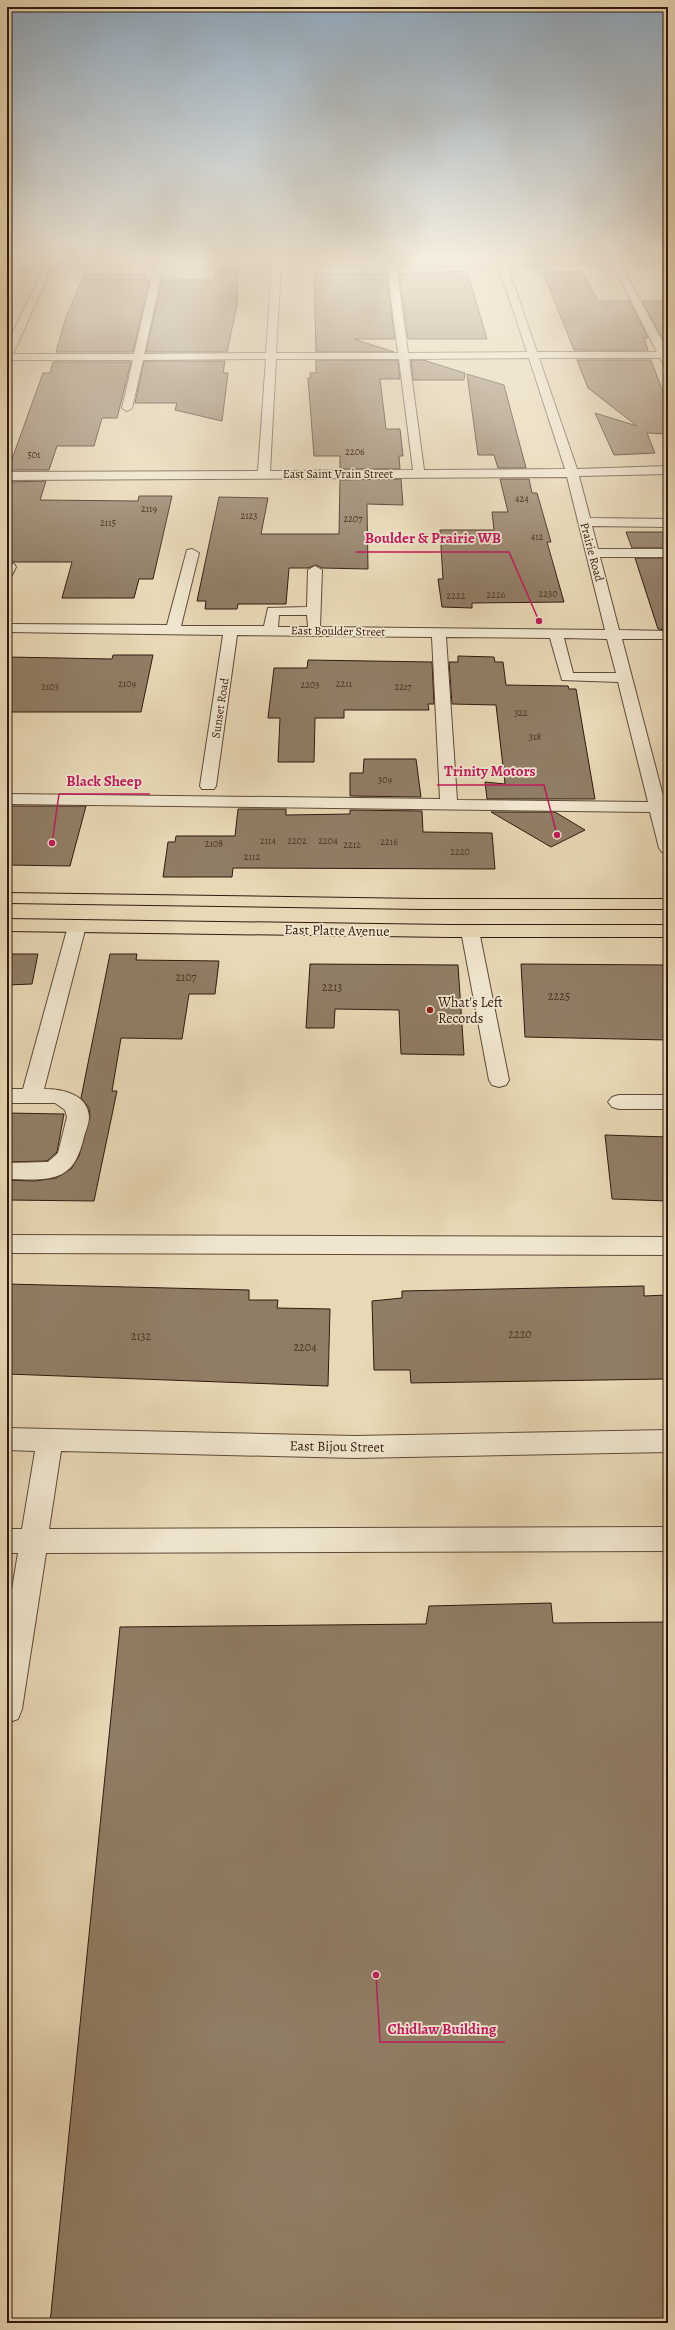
<svg xmlns="http://www.w3.org/2000/svg" width="675" height="2330" font-family="Alegreya,serif">
	<rect width="100%" height="100%" fill="#e8d8b5"/>
	<filter id="stains"><feTurbulence type="fractalNoise" baseFrequency=".005" numOctaves="4"/><feColorMatrix values="0 0 0 0 .2 0 0 0 0 .09 0 0 0 0 .02 0 0 0 .5 -.17"/></filter>
	<radialGradient id="worn" r=".72"><stop offset=".6" stop-color="#630" stop-opacity="0"/><stop offset="1" stop-color="#630" stop-opacity=".3"/></radialGradient>
	<!-- building -->
	<g fill="#907d65" stroke="#311a0e">
		<polygon points="216,268 238,268 237,305 227,352 146,352 162,280 214,280"/>
		<polygon points="467,271 487,339 408,339 399,274"/>
		<polygon points="582,271 598,301 630,301 648,338 644,338 648,350 574,350 543,272"/>
		<polygon points="84,274 146,274 144,280 150,280 133,352 56,352 65,320"/>
		<polygon points="314,274 386,274 395,339 354,339 394,352 316,352"/>
		<polygon points="642,301 668,301 668,338 662,338"/>
		<polygon points="316,360 398,360 400,379 380,379 386,429 400,429 403,456 399,456 400,469 340,469 340,456 314,456 308,378 311,378 310,373 316,373"/>
		<polygon points="411,360 423,360 465,373 464,380 413,380"/>
		<polygon points="577,360 651,360 668,406 668,434 647,433 655,453 614,455 595,413 637,426 588,388"/>
		<polygon points="144,361 225,361 223,373 228,373 222,421 175,410 177,403 135,403"/>
		<polygon points="53,362 131,362 117,418 102,418 94,446 57,446 49,470 8,470 43,373 50,373"/>
		<polygon points="467,374 504,385 526,468 498,468 494,455 478,455"/>
		<polygon points="401,479 403,505 367,504 368,569 322,568 316,565 308,568 289,568 286,604 238,604 237,609 205,609 206,601 197,601 219,497 268,498 261,534 339,534 340,480"/>
		<polygon points="500,479 529,479 532,493 537,493 551,542 547,542 564,602 472,603 472,608 442,607 438,579 443,579 440,530 494,530 492,512 508,512"/>
		<polygon points="46,481 40,500 138,501 139,496 172,496 153,579 139,579 134,598 62,598 72,562 7,562 7,482"/>
		<polygon points="626,532 668,532 668,548 632,548"/>
		<polygon points="635,558 668,558 668,630 658,629"/>
		<polygon points="113,655 153,655 141,712 7,712 7,657 112,659"/>
		<polygon points="458,656 494,657 495,662 503,662 506,685 568,686 569,689 576,689 595,799 487,799 485,782 505,784 496,705 452,704 449,662 458,662"/>
		<polygon points="308,660 432,662 434,704 428,704 429,710 344,710 344,718 315,718 314,762 278,762 280,718 268,718 274,668 307,668"/>
		<polygon points="364,759 416,759 421,797 350,796 350,773 363,773"/>
		<polygon points="7,806 86,806 70,866 7,865"/>
		<polygon points="238,809 286,809 286,815 350,814 350,810 422,811 423,832 492,833 495,869 233,868 232,877 163,877 168,842 175,842 176,836 235,836"/>
		<polygon points="491,812 555,812 585,830 551,847"/>
		<polygon points="11,954 38,954 32,984 7,985 7,966"/>
		<polygon points="110,954 137,954 136,960 219,961 215,994 189,994 182,1039 121,1038 112,1091 117,1091 94,1201 7,1200 7,1180 35,1181 56,1178 71,1169 79,1156 90,1117 89,1108 81,1098"/>
		<polygon points="310,964 458,965 464,1055 401,1054 399,1010 335,1009 334,1028 306,1028"/>
		<polygon points="521,964 668,965 668,1040 525,1037"/>
		<polygon points="7,1113 64,1114 57,1152 47,1161 7,1162"/>
		<polygon points="605,1135 668,1137 668,1201 612,1199"/>
		<polygon points="7,1284 249,1290 249,1300 278,1300 277,1308 330,1309 328,1386 7,1374"/>
		<polygon points="644,1286 644,1296 668,1295 668,1367 664,1368 665,1379 411,1383 410,1370 374,1370 372,1301 402,1298 402,1291"/>
		<polygon points="551,1603 553,1623 668,1622 668,2323 50,2323 120,1627 426,1624 429,1606"/>
	</g>
	<g fill="none" stroke-linecap="round" stroke-linejoin="round">
		<defs>
			<g id="minor">
				<path d="M47,261H668V265H621L668,352V367L664,366L660,358H539L577,469L668,466V474L579,476L590,518L668,519V527L592,526L598,549H668V557H600L619,630L668,631V639H622L668,815V853L662,852L659,848L650,812L7,804V794L440,799L432,637L237,635L216,786L214,789H202L200,786L223,635L7,632V624L167,625L187,550L192,549L199,553L181,626H264L268,608L307,607L308,570L315,566L322,570L320,627L605,630L567,477L7,480V472L258,471L266,359L143,360L132,408L127,411L122,408L133,360H7V345L44,267L7,268V262ZM498,265L527,352L408,353L396,266ZM507,265H613L657,352H537ZM272,266L266,353L144,354L163,267ZM281,266H387L398,353H276ZM52,267H154L134,354H13ZM529,358L565,469L424,470L409,359ZM276,359H399L413,470L270,471ZM279,615H307L308,627H278ZM446,637L550,638L562,680L618,682L648,802L457,800ZM564,638L607,639L616,673H573Z"/>
				<polygon points="7,563 14,564 16,567 12,575 7,576"/>
				<path d="M77,920L84,922L86,926L44,1089C62,1089 88,1094 89,1117C89,1125 84,1134 83,1141C79,1154 75,1167 62,1174C46,1182 24,1179 7,1179V1163L48,1162L58,1153L67,1117L65,1110L55,1103H7V1089H23L68,926L70,922Z"/>
				<polygon points="470,925 477,927 479,931 509,1080 506,1085 499,1087 492,1085 489,1080 461,931 463,927"/>
				<polygon points="619,1095 668,1095 668,1109 619,1109 612,1107 608,1102 612,1097"/>
				<polygon points="7,1235 668,1237 668,1255 7,1253"/>
				<polygon points="7,1428 355,1436 668,1430 668,1452 355,1458 61,1451 49,1529 668,1527 668,1551 46,1553 22,1709 18,1719 7,1723 7,1619 18,1553 7,1553 7,1529 22,1529 35,1451 7,1450"/>
			</g>
			<g id="major">
				<polygon points="7,893 422,899 668,899 668,909 422,909 7,903"/>
				<polygon points="7,919 449,925 668,925 668,937 449,937 7,931"/>
			</g>
		</defs>
		<!-- minor casing -->
		<use href="#minor" stroke="#5f4a38" stroke-width="2"/>
		<!-- major casing -->
		<use href="#major" stroke="#311a0e" stroke-width="2"/>
		<!-- minor -->
		<use href="#minor" fill="#f0e6cf" fill-rule="evenodd"/>
		<!-- major -->
		<use href="#major" fill="#e8d8b5" fill-rule="evenodd"/>
	</g>
	<!-- sky -->
	<linearGradient id="sky" x2="0" y2="1"><stop stop-color="#8fa8bd"/><stop offset="0.44" stop-color="#f5edde"/><stop offset="1" stop-color="#f5edde" stop-opacity="0"/></linearGradient>
	<rect width="675" height="587" fill="url(#sky)"/>
	<!-- markers -->
	<circle fill="#8f2418" stroke="#f0e6cf" stroke-width="1.5" cx="430" cy="1010" r="4"/>
	<g text-anchor="middle" stroke-width="3.5" stroke-linejoin="round" paint-order="stroke">
		<!-- far-number labels -->
		<g font-size="10" fill="#493324">
			<text x="355" y="455">2206</text>
			<text x="34" y="458">501</text>
			<text x="522" y="502">424</text>
			<text x="149" y="512">2119</text>
			<text x="249" y="519">2123</text>
			<text x="353" y="522">2207</text>
			<text x="108" y="526">2115</text>
			<text x="537" y="540">412</text>
			<text x="548" y="597">2230</text>
			<text x="496" y="598">2226</text>
			<text x="456" y="599">2222</text>
			<text x="127" y="687">2109</text>
			<text x="344" y="687">2211</text>
			<text x="310" y="688">2203</text>
			<text x="50" y="690">2103</text>
			<text x="403" y="690">2217</text>
			<text x="521" y="716">322</text>
			<text x="535" y="740">318</text>
			<text x="385" y="783">309</text>
			<text x="268" y="844">2114</text>
			<text x="297" y="844">2202</text>
			<text x="328" y="844">2204</text>
			<text x="389" y="845">2216</text>
			<text x="214" y="847">2108</text>
			<text x="352" y="848">2212</text>
			<text x="460" y="855">2220</text>
			<text x="252" y="860">2112</text>
		</g>
		<!-- far-street labels -->
		<g font-size="12" fill="#311a0e" stroke="#f0e6cf">
			<text x="338" y="478">East Saint Vrain Street</text>
			<text transform="translate(592 552) rotate(75)" y="4">Prairie Road</text>
			<text transform="translate(338 631) rotate(1)" y="4">East Boulder Street</text>
			<text transform="translate(220 708) rotate(-81)" y="4">Sunset Road</text>
		</g>
		<!-- number labels -->
		<g font-size="12" fill="#493324">
			<text x="186" y="981">2107</text>
			<text x="332" y="991">2213</text>
			<text x="559" y="1000">2225</text>
			<text x="520" y="1338">2220</text>
			<text x="141" y="1340">2132</text>
			<text x="305" y="1351">2204</text>
		</g>
		<!-- street labels -->
		<g font-size="14" fill="#311a0e" stroke="#f0e6cf">
			<text transform="translate(337 930) rotate(1)" y="5">East Platte Avenue</text>
			<text transform="translate(337 1446) rotate(1)" y="5">East Bijou Street</text>
		</g>
		<!-- poi labels -->
		<g font-size="14" fill="#311a0e" stroke="#f0e6cf" text-anchor="start">
			<text x="438" y="1007">What's Left<tspan x="438" dy="16">Records</tspan></text>
		</g>
	</g>
	<!-- callouts -->
	<path fill="none" stroke="#c2185b" stroke-width="1.5" d="M539 621L509 552H356M557 835L544 785H437M52 843L59 794H150M376 1975L380 2042H505"/>
	<g fill="#c2185b" stroke="#f0e6cf" stroke-width="1.5">
		<circle cx="539" cy="621" r="4"/>
		<circle cx="557" cy="835" r="4"/>
		<circle cx="52" cy="843" r="4"/>
		<circle cx="376" cy="1975" r="4"/>
	</g>
	<g font-size="15" text-anchor="middle" font-weight="bold" fill="#c2185b" stroke="#f0e6cf" stroke-width="3.5" stroke-linejoin="round" paint-order="stroke">
		<text x="433" y="543">Boulder &amp; Prairie WB</text>
		<text x="490" y="776">Trinity Motors</text>
		<text x="104" y="786">Black Sheep</text>
		<text x="442" y="2034">Chidlaw Building</text>
	</g>
	<!-- margin -->
	<rect width="675" height="2330" fill="none" stroke="#e8d8b5" stroke-width="24"/>
	<rect x="8" y="8" width="659" height="2314" fill="none" stroke="#311a0e" stroke-width="2"/>
	<rect x="12" y="12" width="651" height="2306" fill="none" stroke="#311a0e"/>
	<rect width="100%" height="100%" filter="url(#stains)"/>
	<rect width="100%" height="100%" fill="url(#worn)"/>
</svg>
